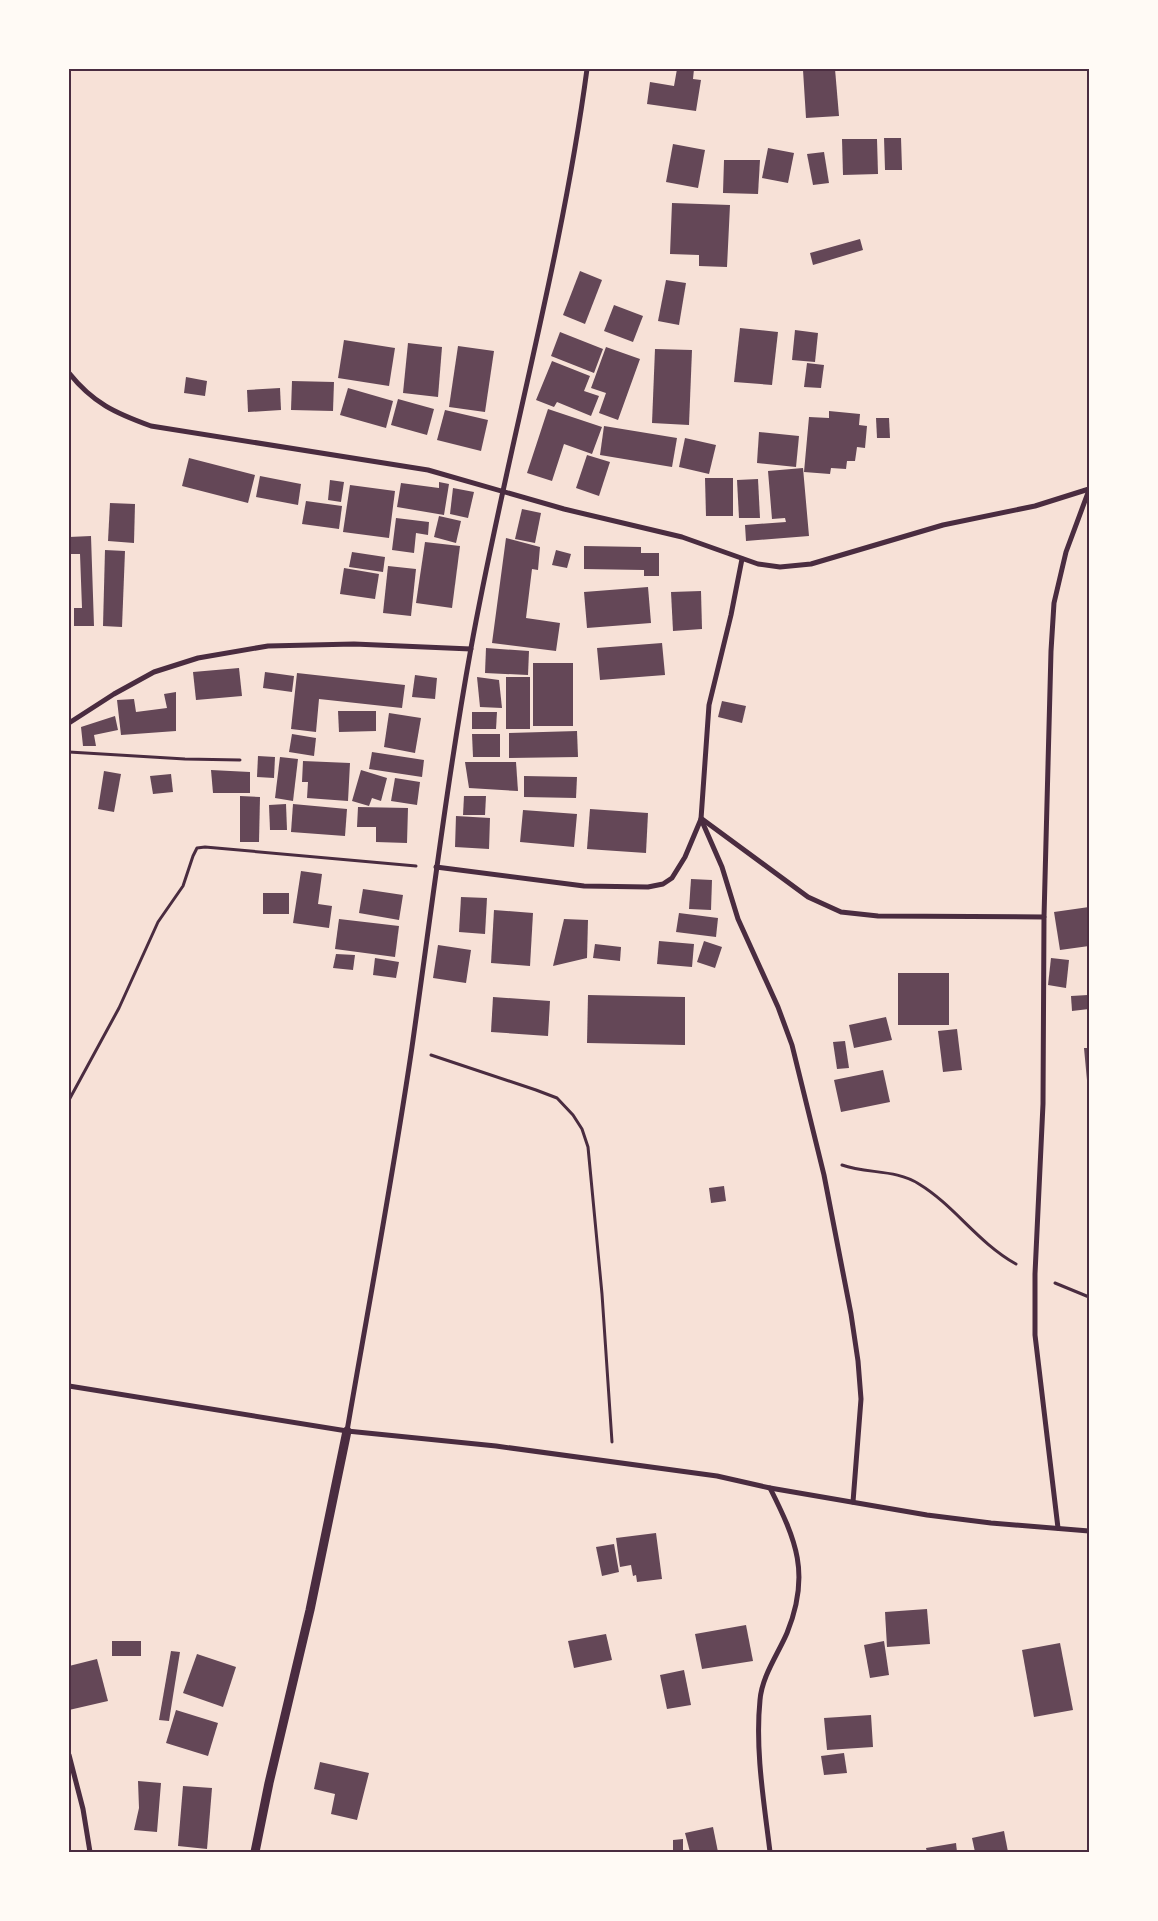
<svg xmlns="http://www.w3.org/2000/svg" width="1158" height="1921" font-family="'Source Sans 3',sans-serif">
	<rect width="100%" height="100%" fill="#f7e1d7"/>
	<!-- building -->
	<g fill="#644757">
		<polygon points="677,69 694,69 693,79 701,80 696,111 647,104 650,82 674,86"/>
		<polygon points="835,69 839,116 806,118 803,70"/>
		<polygon points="884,138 901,138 902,170 885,170"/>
		<polygon points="842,139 877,139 878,174 843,175"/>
		<polygon points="673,144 705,150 698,188 666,182"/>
		<polygon points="768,148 794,153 788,183 762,178"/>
		<polygon points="824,152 829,183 813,185 807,154"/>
		<polygon points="724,160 760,160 758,194 723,193"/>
		<polygon points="672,203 730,205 727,267 699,266 699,255 670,254"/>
		<polygon points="860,239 863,250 813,265 810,253"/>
		<polygon points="580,271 602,280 585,324 563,315"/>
		<polygon points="666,280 686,283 679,325 658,321"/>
		<polygon points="614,305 643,316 633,342 604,331"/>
		<polygon points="740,328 778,332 772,385 734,382"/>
		<polygon points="795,330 818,333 815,362 792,360"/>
		<polygon points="560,332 603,349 594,373 551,356"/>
		<polygon points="344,340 395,348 389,386 338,378"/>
		<polygon points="408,343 442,347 438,397 403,393"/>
		<polygon points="458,346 494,351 485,412 449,407"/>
		<polygon points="606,347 640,359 618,420 599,413 606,393 591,388"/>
		<polygon points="655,349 692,350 689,425 652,423"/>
		<polygon points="552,361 590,376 584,391 599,396 591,416 557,402 554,407 536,400"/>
		<polygon points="807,363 824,365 821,388 804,387"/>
		<polygon points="186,377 207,381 205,396 184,393"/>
		<polygon points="292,381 334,382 333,411 291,410"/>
		<polygon points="280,388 281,410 248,412 247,390"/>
		<polygon points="348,388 393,401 386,428 340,415"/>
		<polygon points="398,399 434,409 427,435 391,425"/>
		<polygon points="548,409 602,427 592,454 564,444 552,481 527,473"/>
		<polygon points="445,410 488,420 481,451 437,440"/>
		<polygon points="829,411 860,414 859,425 867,426 865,448 857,447 855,461 847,461 846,469 831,468 830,474 804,472 809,417 829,418"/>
		<polygon points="876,418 889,418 890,438 877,438"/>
		<polygon points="604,426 677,438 672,467 600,455"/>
		<polygon points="759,432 799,436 796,467 757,463"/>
		<polygon points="685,438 716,445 709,474 679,467"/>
		<polygon points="587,455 610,462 599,496 576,488"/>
		<polygon points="189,458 255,475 248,503 182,486"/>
		<polygon points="803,468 809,536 746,541 745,525 786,522 785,518 772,519 768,471"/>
		<polygon points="260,476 301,484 298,505 256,497"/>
		<polygon points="705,478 733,478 733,516 706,516"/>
		<polygon points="758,479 760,518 739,518 737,480"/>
		<polygon points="330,480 344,482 341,502 328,500"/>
		<polygon points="439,482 449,484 444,515 397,507 401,483 439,488"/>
		<polygon points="350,485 395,491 389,538 343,532"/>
		<polygon points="453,488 474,492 468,518 450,514"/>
		<polygon points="306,501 342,506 339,529 302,524"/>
		<polygon points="110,503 135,504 134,543 108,541"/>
		<polygon points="522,509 541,513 535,543 515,539"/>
		<polygon points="439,516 461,521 456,543 434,537"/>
		<polygon points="396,518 429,522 428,535 416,533 414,553 392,550"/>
		<polygon points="91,536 94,626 74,626 74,608 82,608 80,554 69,554 69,537"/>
		<polygon points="506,538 540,547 538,570 532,569 526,618 560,623 556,651 492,643"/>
		<polygon points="425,542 460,546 452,608 416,603"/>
		<polygon points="584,546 641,547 641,553 659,553 659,576 644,576 644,570 584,569"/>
		<polygon points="105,550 125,551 122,627 103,626"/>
		<polygon points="556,550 571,554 567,568 552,565"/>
		<polygon points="352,552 385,557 383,572 349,567"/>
		<polygon points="388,566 416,569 411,616 383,613"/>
		<polygon points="344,568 379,574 375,599 340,594"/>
		<polygon points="648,587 651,623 587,628 584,592"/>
		<polygon points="701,591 702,629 673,631 671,592"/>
		<polygon points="662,643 665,675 600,680 597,648"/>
		<polygon points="486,648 529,651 528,675 485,673"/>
		<rect x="533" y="663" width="40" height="63"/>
		<polygon points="239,668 242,696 196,700 193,672"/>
		<polygon points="265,672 294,676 292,692 263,688"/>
		<polygon points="297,673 405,685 402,708 319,699 316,732 291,729"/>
		<polygon points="415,675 437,678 435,699 412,697"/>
		<polygon points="477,677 499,680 502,708 480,707"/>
		<rect x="506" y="677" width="24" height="52"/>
		<polygon points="176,692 176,731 121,735 117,700 134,699 136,712 167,708 164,694"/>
		<polygon points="722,701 746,706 742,723 718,717"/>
		<polygon points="338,711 376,711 376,731 339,732"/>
		<polygon points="472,712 497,712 496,729 472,729"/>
		<polygon points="389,713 421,718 415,753 384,747"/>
		<polygon points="115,716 118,730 94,735 96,746 83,746 81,727"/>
		<polygon points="577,731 578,757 509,758 509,733"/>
		<polygon points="292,734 316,738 314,756 289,752"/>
		<polygon points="472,734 500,734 500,757 473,757"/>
		<polygon points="372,752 424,760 422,777 369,769"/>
		<polygon points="258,756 275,757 274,778 257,777"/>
		<polygon points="280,757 298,759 293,801 275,798"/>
		<polygon points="303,761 350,763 348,801 307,798 308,782 302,782"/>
		<polygon points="465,762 516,762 518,791 469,788"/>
		<polygon points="211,770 250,772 250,793 213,793"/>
		<polygon points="361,770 387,778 381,801 372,798 369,806 352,801"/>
		<polygon points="104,771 121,774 114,812 98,809"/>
		<polygon points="171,774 173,792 153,794 150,776"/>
		<polygon points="524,776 577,777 576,798 524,797"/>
		<polygon points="395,778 420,782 417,805 391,801"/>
		<polygon points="240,796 260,797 259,842 240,842"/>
		<polygon points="464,796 486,796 485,815 463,815"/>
		<polygon points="286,804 287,830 270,830 269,805"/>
		<polygon points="293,804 347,809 345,836 291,832"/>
		<polygon points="358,807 408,808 407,843 376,842 376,827 357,827"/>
		<polygon points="590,809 648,813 646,853 587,849"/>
		<polygon points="523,810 577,814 574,847 520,842"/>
		<polygon points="456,816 490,818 489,849 455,847"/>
		<polygon points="301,871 322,874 318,904 332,906 329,928 293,923"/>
		<polygon points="691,879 712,880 711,910 689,909"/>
		<polygon points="363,889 403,895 399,920 359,913"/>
		<rect x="263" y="893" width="26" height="21"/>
		<polygon points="461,897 487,898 485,934 459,932"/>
		<polygon points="1089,907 1089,946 1060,950 1054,912"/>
		<polygon points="494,910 533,913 530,966 491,963"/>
		<polygon points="679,913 718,918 716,937 676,932"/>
		<polygon points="339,919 399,926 395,957 335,949"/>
		<polygon points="564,919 588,920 587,958 553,966"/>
		<polygon points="659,941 694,944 692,967 657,964"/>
		<polygon points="704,941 722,947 715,968 697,962"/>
		<polygon points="595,944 621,947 620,961 593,958"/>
		<polygon points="438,945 471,950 466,983 433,978"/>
		<polygon points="336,954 355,955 353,970 333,968"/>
		<polygon points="375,958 399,962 396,978 373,975"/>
		<polygon points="1051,958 1069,960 1066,988 1048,985"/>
		<rect x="898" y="973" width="51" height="52"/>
		<polygon points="588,995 685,997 685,1045 587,1043"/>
		<polygon points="1088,995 1089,1009 1072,1011 1071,996"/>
		<polygon points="493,997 550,1001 548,1036 491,1032"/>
		<polygon points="886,1017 892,1040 854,1048 849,1025"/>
		<polygon points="957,1029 962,1070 943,1072 938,1031"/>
		<polygon points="845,1041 849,1068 837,1069 833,1042"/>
		<polygon points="1084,1048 1089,1048 1089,1091 1088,1091"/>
		<polygon points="883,1070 890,1102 841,1112 834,1080"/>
		<polygon points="724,1186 726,1201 711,1203 709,1188"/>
		<polygon points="656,1533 662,1579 637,1582 636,1575 633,1576 631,1565 620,1567 616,1538"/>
		<polygon points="614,1544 619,1572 602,1576 596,1547"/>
		<polygon points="927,1609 930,1644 887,1647 885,1612"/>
		<polygon points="746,1625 753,1661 702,1669 695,1634"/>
		<polygon points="606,1634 612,1660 574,1668 568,1641"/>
		<rect x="112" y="1641" width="29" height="15"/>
		<polygon points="884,1641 889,1675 870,1678 864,1645"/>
		<polygon points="1060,1643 1073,1710 1034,1717 1022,1650"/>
		<polygon points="171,1651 180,1652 169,1721 159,1720"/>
		<polygon points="197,1654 236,1667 223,1707 183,1693"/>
		<polygon points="97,1659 108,1701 69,1710 69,1666"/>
		<polygon points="684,1670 691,1705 667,1709 660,1675"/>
		<polygon points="176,1710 218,1723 208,1756 166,1743"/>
		<polygon points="871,1715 873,1747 827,1750 824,1718"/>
		<polygon points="844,1753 847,1773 824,1775 821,1756"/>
		<polygon points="320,1762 369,1773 357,1820 331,1814 335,1794 314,1789"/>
		<polygon points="138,1781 161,1783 157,1832 134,1830 139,1808"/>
		<polygon points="183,1786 212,1788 207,1849 178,1846"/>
		<polygon points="713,1827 718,1852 690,1852 685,1833"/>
		<polygon points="1004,1831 1008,1852 975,1852 972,1838"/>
		<polygon points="683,1839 683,1852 673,1852 673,1840"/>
		<polygon points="956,1843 957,1852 927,1852 926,1848"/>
	</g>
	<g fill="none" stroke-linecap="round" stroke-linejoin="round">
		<!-- path -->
		<g stroke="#4a2c40" stroke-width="3">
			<polyline points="69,752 185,759 240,760"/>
			<polyline points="431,1055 536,1090 557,1098 573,1115 582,1129 588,1147 602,1294 612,1442"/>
			<polyline points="69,1100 119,1008 158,922 183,886 193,856 197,848 205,847 416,866"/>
			<path d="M842,1165C867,1174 896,1169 919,1184C955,1206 977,1242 1016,1264"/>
			<polyline points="1055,1283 1089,1297"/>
		</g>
		<!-- minor -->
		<g stroke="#4a2c40" stroke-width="5">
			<path d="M69,373C93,403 115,413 151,426L428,470L564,509L682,537L758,564L780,567L811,564L943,525L1035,506L1089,489"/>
			<polyline points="69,723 114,694 154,672 198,658 268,646 354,644 471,649"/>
			<polyline points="701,819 722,867 738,919 778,1007 792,1045 824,1175 851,1314 858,1361 861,1399 853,1502"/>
			<polyline points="702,819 808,897 841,912 878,916 1044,917"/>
			<polyline points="436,867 584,886 648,887 663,884 672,878 685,857 701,819 709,705 731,615 742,559"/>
			<polyline points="69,1386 347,1431 496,1446 717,1476 770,1488 927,1515 991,1523 1089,1531"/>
			<path d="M347,1431C369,1303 393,1176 412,1047C431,914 447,781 471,648C506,454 561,264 587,69"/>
			<path d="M770,1488C796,1540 811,1574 787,1633C778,1654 762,1676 760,1700C755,1750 764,1802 770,1852"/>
			<polyline points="1058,1528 1035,1335 1035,1274 1043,1104 1044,917 1051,651 1054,603 1066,552 1089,490"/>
			<polyline points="69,1755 83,1809 90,1852"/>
		</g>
		<!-- tertiary -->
		<polyline stroke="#4a2c40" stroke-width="9" points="255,1852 269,1783 310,1610 347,1431"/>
	</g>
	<!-- border -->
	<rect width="1158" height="1921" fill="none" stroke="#fffaf5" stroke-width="140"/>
	<rect x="70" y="70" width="1018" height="1781" fill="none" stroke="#4a2c40" stroke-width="2"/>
</svg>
